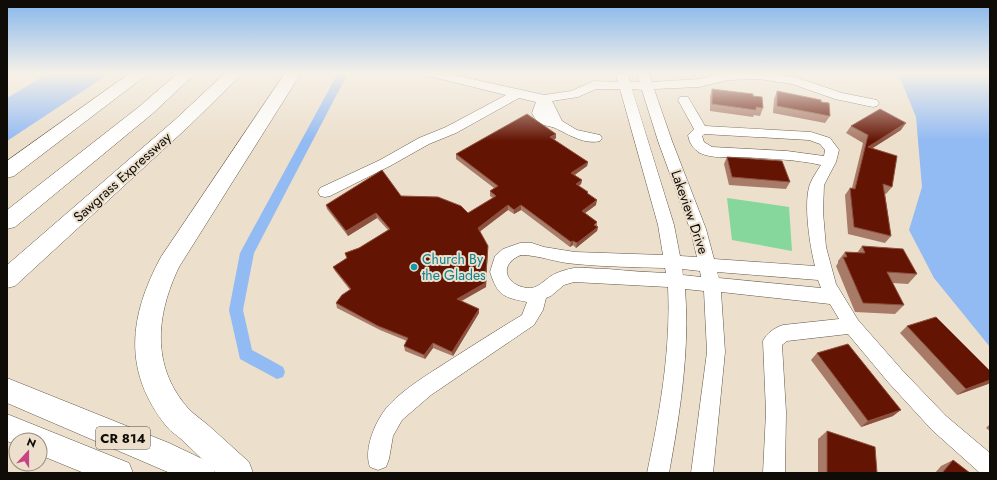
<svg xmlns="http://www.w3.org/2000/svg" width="997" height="480" font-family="Jost,sans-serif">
	<rect width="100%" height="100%" fill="#ecdfcc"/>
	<!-- green -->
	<polygon fill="#86d79c" points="727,198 789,207 792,251 732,240"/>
	<!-- water -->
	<g fill="#92baf3">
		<polygon points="49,73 110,73 7,141 7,98"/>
		<polygon points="898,73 990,73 990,347 934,278 909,230 922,187 916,117"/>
	</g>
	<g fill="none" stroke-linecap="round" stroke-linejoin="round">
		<!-- canal -->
		<polygon fill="#92baf3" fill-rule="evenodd" points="338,73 348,73 254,253 243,310 252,350 283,367 285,372 283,377 277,379 240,359 229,310 240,253"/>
		<defs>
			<path id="minor" d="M422,73H445L544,95L571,91L594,81L618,82L615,73H627L630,82H640L637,73H649L652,82L699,79L724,73H771L798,78L842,93L877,100L879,103L877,106L873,107L835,99L792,84L759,79L728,80L699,87L654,89L672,141L706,229L714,259L815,266C810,247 803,203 810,184C813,177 817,171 821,165C795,159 769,159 743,157C729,157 713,159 700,153C693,149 689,142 688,135L694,129L678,100L680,97H688L705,126L811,132L830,138L839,150L836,162L824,185L823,212L826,247L836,284L858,320L902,370L946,416L990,453V473H980L932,430L888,382L848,334L787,341L782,345L786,412L785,473H763L766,412L763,341C767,333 774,328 783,325L839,319L830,304L721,292L725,352L713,473H691L707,352L704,291L685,289C690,350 680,413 669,473H647C660,412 671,349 668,287L574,282L564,285L551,296L546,298L543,310L534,325L431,395L402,420L393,436L389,459L386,467L378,470L370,467C363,449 376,419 389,405C405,388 427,375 447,362C472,346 497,330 522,315L527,302C503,297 498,296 490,272L495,256L503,249L520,243H532L544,247L575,252L663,255L658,225L620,89H596L578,97L552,101L562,121L577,130L600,135L602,138L600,141C584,145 568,134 555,128C550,126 544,126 540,123C536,121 534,117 532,113L536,102L519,98L456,133L429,144L390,166L330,196L325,197L320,196L318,192L320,188L380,160L419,138L446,127L506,95L424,75ZM632,89L642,90L658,141L690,229L697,257L680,256L674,225ZM704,134L809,140L820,144L825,150L824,156L787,151L712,147L704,142L702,136ZM521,255C539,255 557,263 576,264C605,267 636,267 665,268L666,273C647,272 627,271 608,269C597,269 585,267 574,268C568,269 557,272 551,276C543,281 538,289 527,288C505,285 498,264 521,255ZM682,269L700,271L701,277L683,275ZM717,272L818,280L821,288L719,278Z"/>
			<g id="major">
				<polygon points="7,378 169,443 211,463 215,473 170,473 7,403"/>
				<polygon points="7,414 129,463 133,473 84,473 40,455 40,440 16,440 16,445 7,441"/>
			</g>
			<g id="highway">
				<polygon points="130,73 149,73 14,176 7,178 7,161"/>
				<polygon points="178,73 196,73 152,114 15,227 7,229 7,210 140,106"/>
				<polygon points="225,73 243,73 189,126 15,286 7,288 7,265 177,118"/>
				<path d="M285,73H301L179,267C156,315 151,365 187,407C193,414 201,419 208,425C222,437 235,450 249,462L253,473H216C205,462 193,450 181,439C177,435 171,432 167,427C122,371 129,316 161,257Z"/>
			</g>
		</defs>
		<!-- minor casing -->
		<use href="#minor" stroke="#625747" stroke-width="1"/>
		<!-- major casing -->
		<use href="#major" stroke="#625747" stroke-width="1"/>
		<!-- highway casing -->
		<use href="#highway" stroke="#625747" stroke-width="1"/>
		<!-- minor -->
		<use href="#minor" fill="#fff" fill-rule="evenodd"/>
		<!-- major -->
		<use href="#major" fill="#fff" fill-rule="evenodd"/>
		<!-- highway -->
		<use href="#highway" fill="#fff" fill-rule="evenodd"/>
	</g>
	<!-- wall -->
	<g fill="#a87a68">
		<polygon points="712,89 753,96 763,108 760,116 754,115 753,117 710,111 710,96"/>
		<polygon points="777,91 821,102 830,116 825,123 773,113 774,99"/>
		<polygon points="851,126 901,130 873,148 892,187 886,194 885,194 891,236 885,243 848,234 845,195 850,188 852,188 863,143 846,133"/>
		<polygon points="556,134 556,138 554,140 588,162 587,166 575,175 582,180 581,184 579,186 588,194 596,205 585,213 597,222 597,226 598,227 597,231 576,248 573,245 570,247 521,210 514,214 508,210 480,231 488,246 486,287 462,301 479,313 453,356 433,348 425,359 405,351 404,346 407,341 380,330 337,308 336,303 350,290 335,271 333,267 347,258 359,248 388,230 377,218 348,236 327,209 326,205 401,196 468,213 493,198 490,196 490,191 494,188 456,159 456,154"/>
		<polygon points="727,157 790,182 786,189 729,185 724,164"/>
		<polygon points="862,246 917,274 908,284 892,283 904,305 895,314 855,312 836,266 838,263 838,261 845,252 857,253"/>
		<polygon points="907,326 988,384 957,395 900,333"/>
		<polygon points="817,353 893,416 861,427 811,360"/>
		<polygon points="990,424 990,431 986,428"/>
		<polygon points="827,431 877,473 818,473 818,439"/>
		<polygon points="953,460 970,473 935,473 941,466"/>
	</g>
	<!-- shaded-wall -->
	<g fill="#8d513f">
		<polygon points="906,123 901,130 863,154 868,147"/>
		<polygon points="556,134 556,138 550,142 550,137"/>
		<polygon points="588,162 587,166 571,177 571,173"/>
		<polygon points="582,180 581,184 575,188 576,184"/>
		<polygon points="597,200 596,205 581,216 582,211"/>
		<polygon points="508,205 508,210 478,233 478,228"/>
		<polygon points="521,205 521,210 514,214 514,210"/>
		<polygon points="376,213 377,218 348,236 346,231"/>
		<polygon points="598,227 597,231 576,248 577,243"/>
		<polygon points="573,241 573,245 570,247 571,242"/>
		<polygon points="488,246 486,287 457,303 457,299"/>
		<polygon points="479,309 479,313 453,356 452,352"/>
		<polygon points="433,343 433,348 425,359 424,355"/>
		<polygon points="990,380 990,383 988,384 957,395 966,389"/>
		<polygon points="901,410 893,416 861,427 868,421"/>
	</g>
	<!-- building -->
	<g fill="#641403" stroke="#8d513f">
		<polygon points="712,89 753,94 753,96 762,97 763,108 756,107 756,110 712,104"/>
		<polygon points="777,91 821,100 821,102 829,103 830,116 777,106"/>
		<polygon points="880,109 906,123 868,147 897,156 892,187 883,184 891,236 854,227 850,188 855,189 868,135 851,126"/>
		<polygon points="527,114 556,134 550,137 588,162 571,173 582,180 576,184 588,192 587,193 597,200 582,211 597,222 594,225 598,227 577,243 573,241 571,242 521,205 514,210 508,205 478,228 488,246 485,283 457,299 479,309 452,352 433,343 424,355 404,346 408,338 378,326 336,303 342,295 351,289 333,267 347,258 345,253 359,248 390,229 376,213 346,231 326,205 382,170 401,196 438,197 461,206 468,213 496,196 490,191 498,186 456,154"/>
		<polygon points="727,157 782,161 790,182 732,177"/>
		<polygon points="862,246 903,249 917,274 887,272 904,305 863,303 843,257 847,257 845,252 865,253"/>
		<polygon points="936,317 990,371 990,380 966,389 907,326"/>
		<polygon points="848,344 901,410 868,421 817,353"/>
		<polygon points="827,431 875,447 877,473 827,473"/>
		<polygon points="953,460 970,473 942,473"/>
	</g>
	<!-- sky -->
	<linearGradient id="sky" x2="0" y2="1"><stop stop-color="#85b6ec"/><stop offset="0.52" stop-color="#f6f1e8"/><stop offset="1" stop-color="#f6f1e8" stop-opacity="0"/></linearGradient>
	<rect width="997" height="141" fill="url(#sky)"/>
	<!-- markers -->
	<circle fill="#0f9aa8" stroke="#ecdfcc" stroke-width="1.5" cx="414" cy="267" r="4"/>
	<g text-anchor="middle" stroke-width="4" stroke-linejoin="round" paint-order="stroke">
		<!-- shield labels -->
		<rect fill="#ecdfcc" stroke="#514b41" stroke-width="1" x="96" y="427" width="54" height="22" rx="3"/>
		<g font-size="13" font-weight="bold" fill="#0f0b06">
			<text x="123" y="443">CR 814</text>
		</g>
		<!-- street labels -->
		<g font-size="14" fill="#0f0b06" stroke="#ecdfcc">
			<text transform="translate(122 177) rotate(-42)" y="5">Sawgrass Expressway</text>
			<text transform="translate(690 212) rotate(71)" y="5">Lakeview Drive</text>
		</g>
		<!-- culture labels -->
		<g font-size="14" fill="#0d838f" stroke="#ecdfcc" text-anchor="start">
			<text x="422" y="264">Church By<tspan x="422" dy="16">the Glades</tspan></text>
		</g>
	</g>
	<!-- border -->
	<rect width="997" height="480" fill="none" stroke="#0f0b06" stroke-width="16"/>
	<!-- north arrow -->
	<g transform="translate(28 452) rotate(21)"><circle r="19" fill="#ecdfcc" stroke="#948a7d"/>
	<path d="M0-3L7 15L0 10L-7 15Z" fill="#c94384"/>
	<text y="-6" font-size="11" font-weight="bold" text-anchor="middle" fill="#0f0b06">N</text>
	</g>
</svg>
